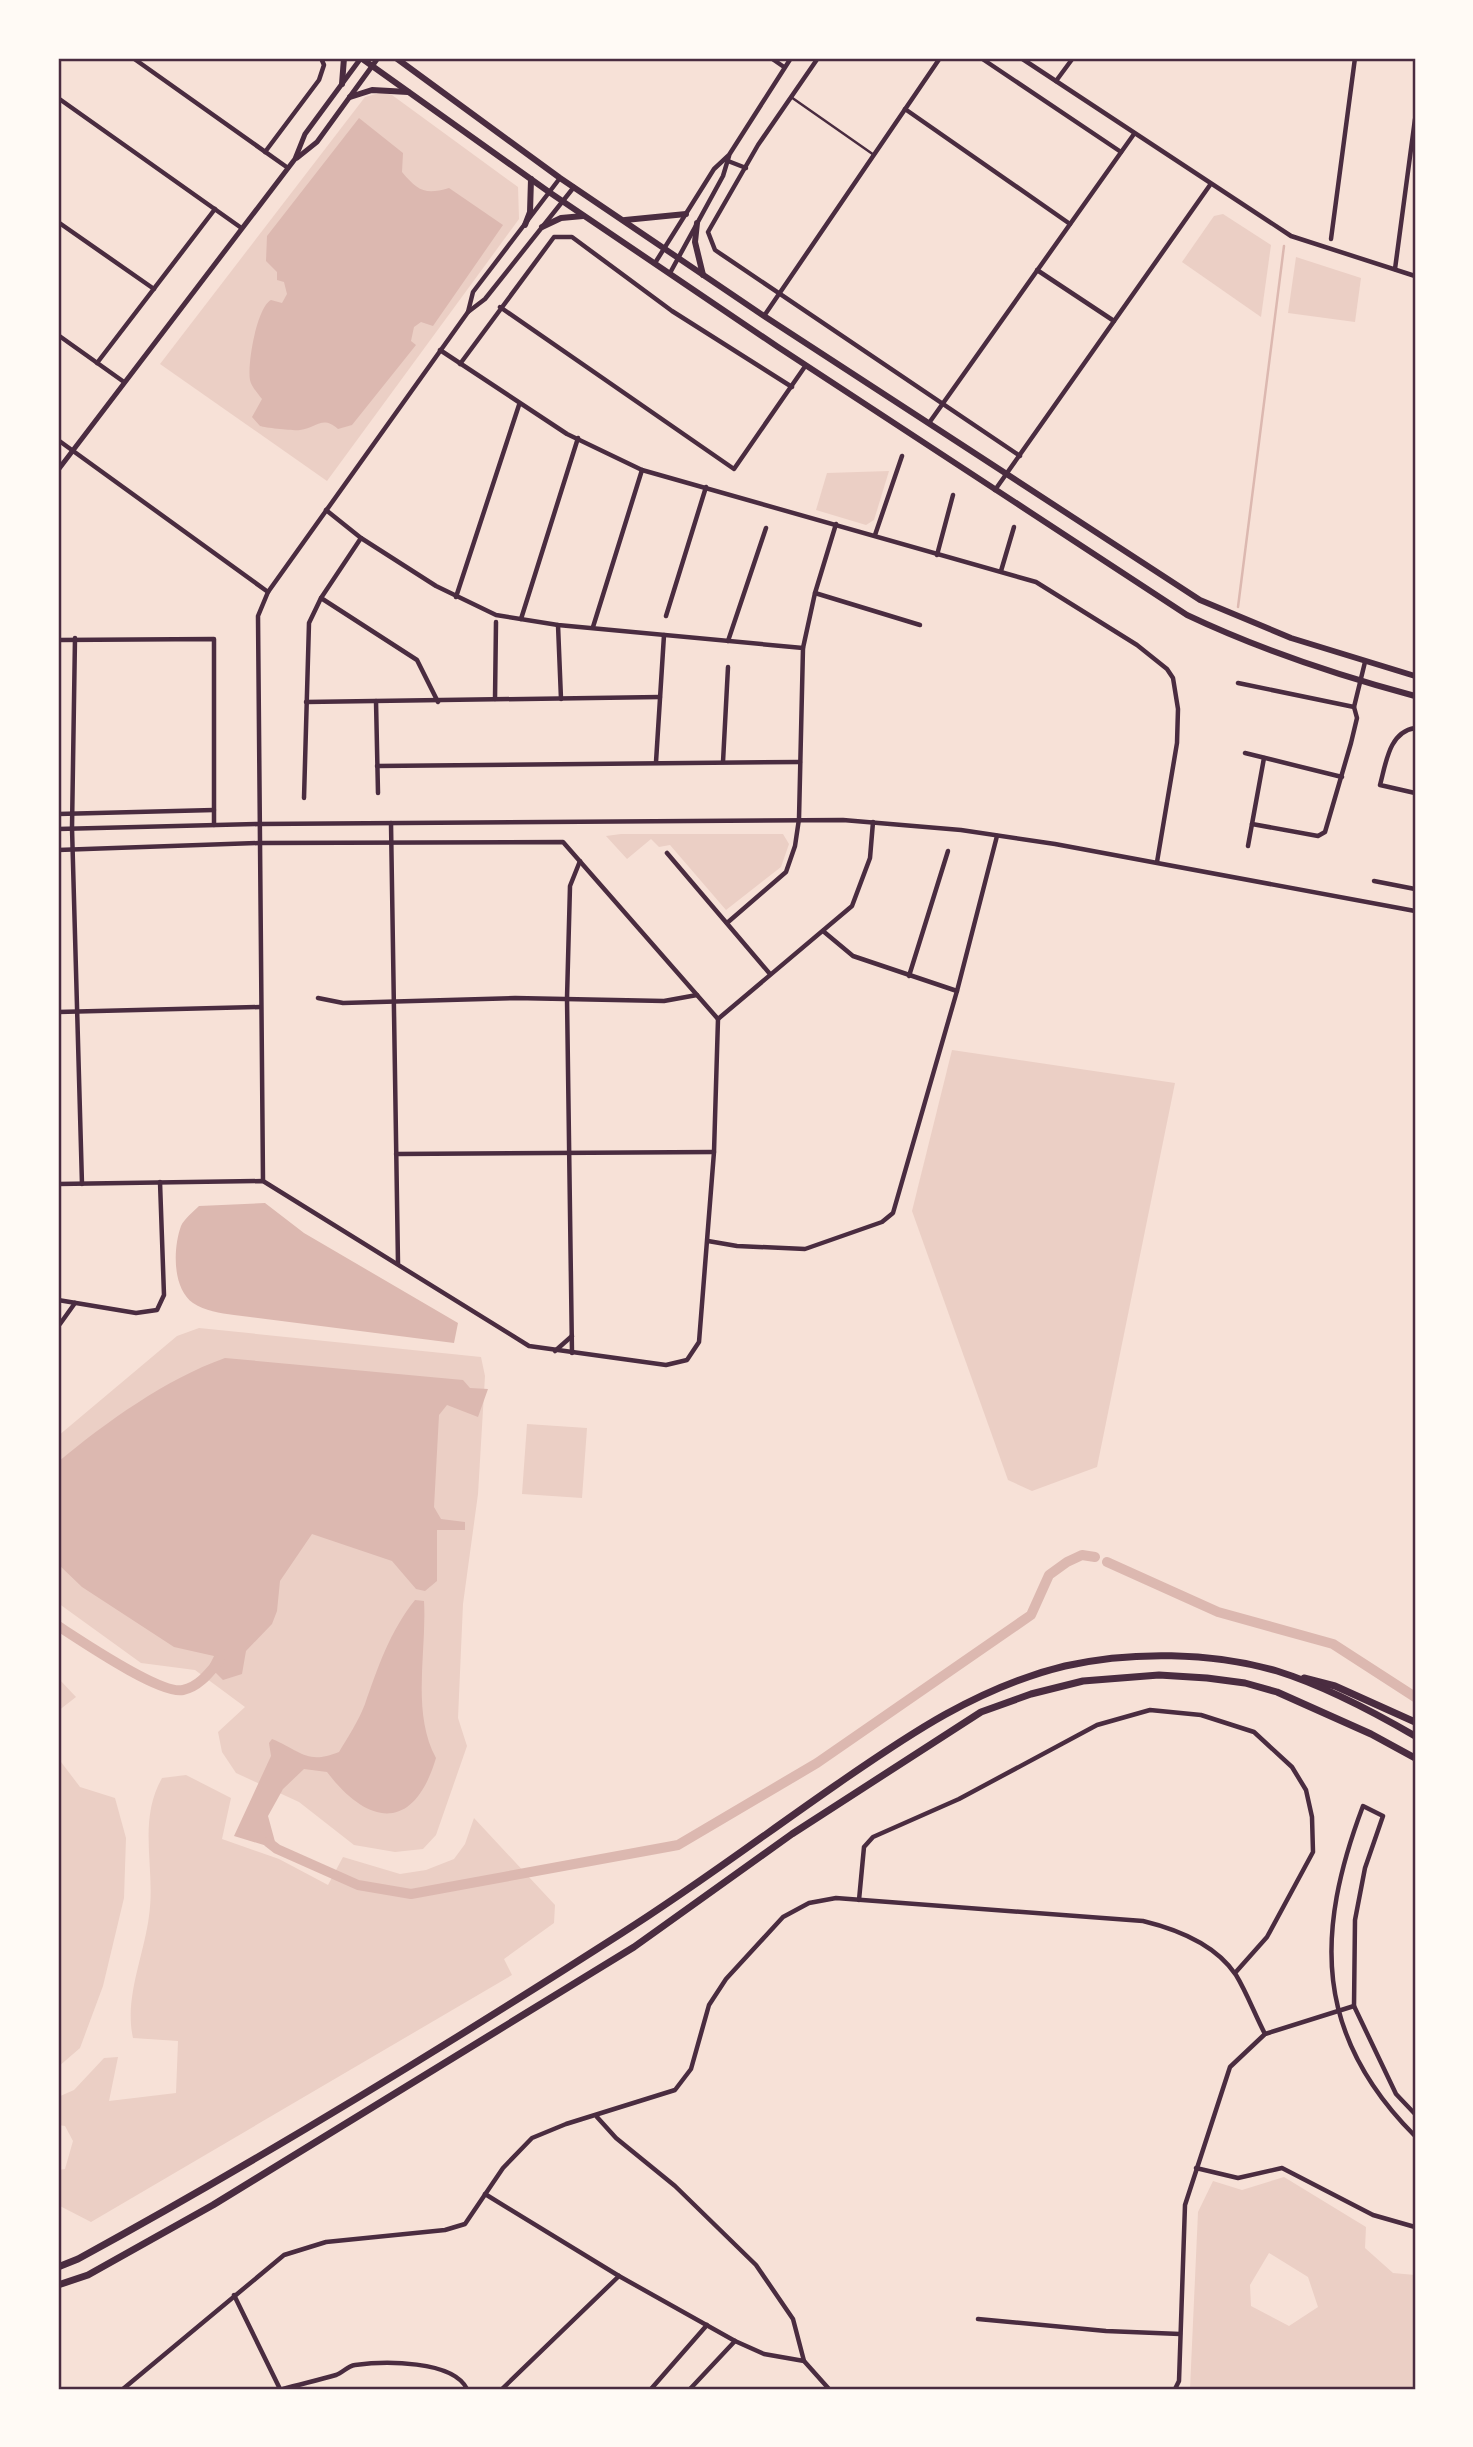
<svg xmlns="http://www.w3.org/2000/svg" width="1473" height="2447" font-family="'Playfair Display',serif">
	<rect width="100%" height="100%" fill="#f7e1d7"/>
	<!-- green -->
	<g fill="#ebcfc5" fill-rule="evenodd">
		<polygon points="383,92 392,95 518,187 519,219 327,481 160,364 365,97"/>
		<polygon points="1223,214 1271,245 1261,317 1182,262 1214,216"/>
		<polygon points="1296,257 1361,278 1355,322 1288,313"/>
		<polygon points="889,471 874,520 866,525 816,510 827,473"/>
		<polygon points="621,834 783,834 789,844 781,867 726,910 670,845 659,847 651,839 627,859 606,836"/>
		<polygon points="952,1050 1175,1083 1097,1467 1032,1491 1008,1480 912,1211"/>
		<polygon points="199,1328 481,1357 485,1376 478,1494 463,1604 458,1718 467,1746 436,1835 423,1849 395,1852 354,1845 299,1802 236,1773 222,1752 218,1732 245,1707 195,1670 141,1663 58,1603 58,1436 177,1336"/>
		<polygon points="527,1424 587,1428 582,1498 522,1494"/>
		<polygon points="58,1678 76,1697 58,1711"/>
		<polygon points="58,1758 80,1787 115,1798 126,1838 124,1898 103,1986 80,2048 58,2067"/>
		<path d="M186,1775L231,1798L222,1839L279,1859L328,1885L343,1857L400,1874L426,1870L454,1859L465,1844L474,1818L555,1905L554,1923L504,1959L512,1975L91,2222L58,2205V2170L65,2169L73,2141L65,2126L58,2125V2097L74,2090L104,2058L118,2057L109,2101L176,2093L178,2041L133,2038C124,1998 144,1956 149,1916C156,1869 137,1822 162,1778Z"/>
		<path d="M1284,2177L1366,2227L1365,2248L1393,2273L1415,2275V2389H1190L1198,2212L1213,2181L1242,2190ZM1269,2253L1308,2277L1318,2307L1289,2326L1251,2306L1250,2285Z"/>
	</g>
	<!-- water -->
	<g fill="#dcb8b0">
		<path d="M359,118L403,153L402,172C418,191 425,195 449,188L503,225L433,326L421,322L414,327L411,341L416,345L352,425L338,429C322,415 317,428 300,430C295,431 267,428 260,426L252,417L262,399C258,394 251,386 250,380C247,364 257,307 271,300L282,303L287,294L284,282L277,280V272L266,261L267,236Z"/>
		<path d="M265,1203L304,1233L458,1323L454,1343L234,1315C220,1313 205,1311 193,1303C172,1288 173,1248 181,1226C184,1219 194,1211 199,1206Z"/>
		<path d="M225,1358L463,1380L470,1388L488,1389L478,1417L447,1405L439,1415L434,1507L441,1519L465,1522V1530H437V1581L425,1591L416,1589L392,1561L312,1534L280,1581L277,1611L272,1624L246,1651L242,1674L223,1680L209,1666L214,1656L174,1647L82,1587L58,1564V1462C106,1422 166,1379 225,1358Z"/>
		<path d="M415,1600L424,1601C427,1652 411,1712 436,1758C414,1832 369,1827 327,1772L304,1769L283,1789L268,1816L277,1849L234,1836L271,1756L269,1743L272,1739C301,1751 307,1765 339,1752C348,1737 359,1720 365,1704C378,1667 390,1631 415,1600Z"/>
	</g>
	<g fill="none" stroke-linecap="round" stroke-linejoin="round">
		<!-- stream -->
		<polyline stroke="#dcb8b0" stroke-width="2.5" points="1238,607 1284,246"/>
		<!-- canal -->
		<g stroke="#dcb8b0" stroke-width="10">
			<polyline points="1107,1562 1218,1612 1333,1644 1415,1697"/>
			<path d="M58,1626C80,1640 160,1695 183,1690C199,1687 210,1672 220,1660"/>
			<polyline points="268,1842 277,1849 358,1885 411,1894 678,1845 817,1763 1031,1615 1049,1575 1067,1562 1082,1555 1095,1557"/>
		</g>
		<!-- pedestrian -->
		<polyline stroke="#4a2c40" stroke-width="2.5" points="791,97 874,155"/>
		<!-- minor -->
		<g stroke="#4a2c40" stroke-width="4.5">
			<polyline points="133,58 288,168"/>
			<polyline points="771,58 784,67"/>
			<polyline points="818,58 758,145 708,232 715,250 1020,456"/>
			<polyline points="981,58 1121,152"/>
			<polyline points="1021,58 1291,236 1415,276"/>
			<polyline points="1056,81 1073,58"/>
			<polyline points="58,98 240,227"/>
			<polyline points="905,109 1070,224"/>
			<polyline points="265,152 319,80 324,65 321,58"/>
			<polyline points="728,161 746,168"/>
			<polyline points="58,222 154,289"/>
			<polyline points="1331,239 1355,58"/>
			<polyline points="655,263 714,169 729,155 791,58"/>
			<polyline points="1395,269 1415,119"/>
			<polyline points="1037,270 1114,321"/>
			<polyline points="670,273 723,176 729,156"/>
			<polyline points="500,307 734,469 806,365"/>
			<polyline points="468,312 473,292 560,178"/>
			<polyline points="764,316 940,58"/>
			<polyline points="58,335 124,382"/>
			<polyline points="440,350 567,434 642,470 1036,582 1137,645 1167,669 1173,678 1178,709 1177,743 1157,862"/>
			<polyline points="97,363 215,209"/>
			<polyline points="460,364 554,237 572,237 672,311 792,387"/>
			<polyline points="929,423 1134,134"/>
			<polyline points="58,440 268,592"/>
			<polyline points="995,490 1210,185"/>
			<polyline points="326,510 361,538 436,586 496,615 558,625 803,648"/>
			<polyline points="875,535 902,456"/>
			<polyline points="937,555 953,495"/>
			<polyline points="1001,571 1014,527"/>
			<polyline points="815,593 920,625"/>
			<polyline points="456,597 519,405"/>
			<polyline points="321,598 417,660 438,702"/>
			<polyline points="666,616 706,487"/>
			<polyline points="521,619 578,438"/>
			<polyline points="558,625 561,699"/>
			<polyline points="593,627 642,470"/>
			<polyline points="75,638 72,828 82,1184"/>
			<polyline points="58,640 214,639 214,825"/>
			<polyline points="728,641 766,528"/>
			<polyline points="1238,683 1354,707"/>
			<polyline points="495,699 496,622"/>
			<polyline points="376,701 378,793"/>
			<polyline points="306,702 660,697"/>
			<path d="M1415,728C1389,732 1386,763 1380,785L1415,793"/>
			<polyline points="1245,753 1342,777"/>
			<polyline points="656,762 664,635"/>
			<polyline points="723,762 728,667"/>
			<polyline points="377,766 800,762"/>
			<polyline points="304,798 309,623 321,598 361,538"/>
			<polyline points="58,814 214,810"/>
			<polyline points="391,823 398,1263"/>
			<polyline points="1252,824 1318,836 1325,832 1351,743 1357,718 1354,707 1365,662"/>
			<polyline points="58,829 259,824 843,820 961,830 1055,844 1415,911"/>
			<polyline points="1248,846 1264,758"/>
			<polyline points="58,850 259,843 563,842 718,1019 714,1152 699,1342 687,1360 666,1365 529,1346 263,1181 58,1184"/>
			<polyline points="667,853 770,974"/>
			<polyline points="1374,881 1415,889"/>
			<polyline points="727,923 786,872 795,846 799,819 803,648 815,593 836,524"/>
			<polyline points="823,931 853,956 957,991"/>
			<polyline points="909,976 948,851"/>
			<polyline points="318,998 343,1003 515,998 664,1001 697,995"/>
			<polyline points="58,1012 260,1007"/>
			<polyline points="718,1019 852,906 870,858 873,822"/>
			<polyline points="396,1154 714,1152"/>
			<polyline points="263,1181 258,616 268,592 468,312 485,299 574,187"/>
			<polyline points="708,1241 737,1246 805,1249 882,1222 893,1213 957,991 997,836"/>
			<polyline points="58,1300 136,1313 157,1310 164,1295 160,1182"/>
			<polyline points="60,1324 75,1303"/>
			<polyline points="555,1351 572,1336"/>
			<polyline points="572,1353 567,998 570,886 580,861"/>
			<polyline points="859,1900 864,1847 873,1837 959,1799 1097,1725 1150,1710 1201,1715 1254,1732 1292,1767 1306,1790 1312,1817 1313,1852 1267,1937 1235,1973"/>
			<path d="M1415,2114L1396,2094L1354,2006L1355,1920L1365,1868L1383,1816L1363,1806C1315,1933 1314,2035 1415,2136"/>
			<polyline points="597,2117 616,2138 675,2186 756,2265 793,2319 804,2361 829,2389"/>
			<polyline points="1196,2168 1238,2178 1282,2168 1373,2215 1415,2227"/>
			<polyline points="485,2194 619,2276 735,2341 764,2354 804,2361"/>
			<polyline points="234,2295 280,2389"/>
			<polyline points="978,2319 1106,2331 1180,2334"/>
			<path d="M123,2389L284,2255L326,2242L445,2230L465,2224L503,2168L532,2138L566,2124L675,2090L691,2069L709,2005L726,1979L783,1917L809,1903L836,1898L1143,1921C1176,1929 1216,1945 1236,1975C1247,1993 1255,2015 1265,2034"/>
			<path d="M283,2389C301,2384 319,2380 336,2375C343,2373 347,2366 355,2365C384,2361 453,2360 467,2389"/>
			<polyline points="502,2389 619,2276"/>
			<polyline points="651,2389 707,2325"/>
			<polyline points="690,2389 735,2341"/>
			<polyline points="1175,2389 1179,2381 1185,2205 1230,2067 1265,2034 1354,2006"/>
		</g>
		<!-- tertiary -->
		<g stroke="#4a2c40" stroke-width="5">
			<polyline points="297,158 317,142 378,58"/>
			<polyline points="58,470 295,159 305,134 361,58"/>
			<polyline points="58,1314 58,1328"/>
		</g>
		<!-- secondary -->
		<g stroke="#4a2c40" stroke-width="6">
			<path d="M361,58L549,192L778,347L1187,615C1261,650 1336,675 1415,696"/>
			<polyline points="396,58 560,178 764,316 1200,600 1291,638 1415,676"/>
			<polyline points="342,84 344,58"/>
			<polyline points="350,97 372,90 408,92"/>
			<polyline points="625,220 686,214"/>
			<polyline points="697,223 695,242 703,275"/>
			<polyline points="525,225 530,212 531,179"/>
			<polyline points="542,227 561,218 583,216"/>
		</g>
		<!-- motorway -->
		<g stroke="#4a2c40" stroke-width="7">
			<polyline points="1304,1678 1335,1686 1415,1722"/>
			<path d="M58,2267L78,2259C263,2158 444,2047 622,1933C695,1887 765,1834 836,1785C908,1735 978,1687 1065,1666C1131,1651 1212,1652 1277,1671C1325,1686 1372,1711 1415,1736"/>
			<polyline points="58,2285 88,2275 213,2205 634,1947 792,1834 981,1712 1031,1694 1083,1681 1159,1675 1207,1678 1245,1683 1277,1692 1371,1734 1415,1758"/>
		</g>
	</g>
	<!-- border -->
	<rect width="1473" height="2447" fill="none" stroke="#fffaf5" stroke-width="119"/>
	<rect x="60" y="60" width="1354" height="2328" fill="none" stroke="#4a2c40" stroke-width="2.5"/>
</svg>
